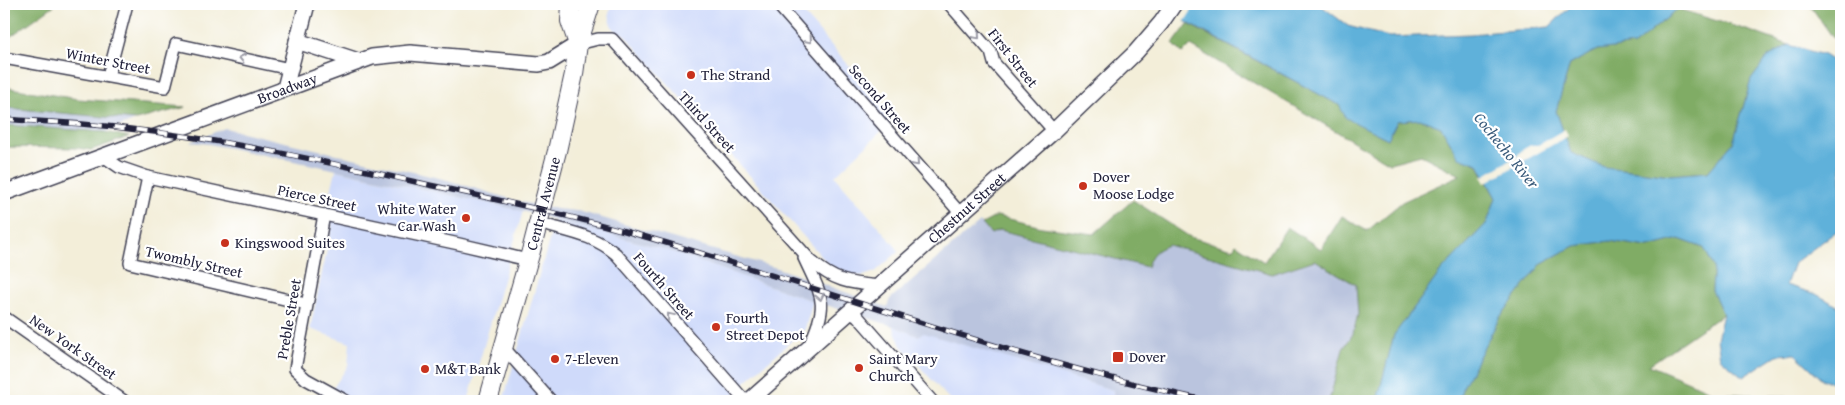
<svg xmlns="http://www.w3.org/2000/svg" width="1845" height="405" font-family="'Gentium Book Plus',serif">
	<rect width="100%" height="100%" fill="#fff"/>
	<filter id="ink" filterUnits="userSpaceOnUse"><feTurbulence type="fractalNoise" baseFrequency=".02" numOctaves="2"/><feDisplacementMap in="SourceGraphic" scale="10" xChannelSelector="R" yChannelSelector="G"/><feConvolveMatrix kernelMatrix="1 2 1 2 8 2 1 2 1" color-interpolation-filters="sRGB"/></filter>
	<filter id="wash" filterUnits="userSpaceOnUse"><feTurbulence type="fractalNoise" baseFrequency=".0096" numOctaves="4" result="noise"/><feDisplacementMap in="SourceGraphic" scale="20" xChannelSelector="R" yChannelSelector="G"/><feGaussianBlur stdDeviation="1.12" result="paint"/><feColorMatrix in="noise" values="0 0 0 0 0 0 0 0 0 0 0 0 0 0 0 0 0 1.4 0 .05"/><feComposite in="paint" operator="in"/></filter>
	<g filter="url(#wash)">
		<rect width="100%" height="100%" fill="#f3eed9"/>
		<!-- built -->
		<g fill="#cfdafa">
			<polygon points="613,4 795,4 895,118 835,176 897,248 898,252 875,272 863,276 848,275 841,273 829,265 623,33 619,35 611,25 609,13"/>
			<polygon points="336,170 523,211 468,401 328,401 333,388 348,366 350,343 310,329 332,226 327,208"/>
			<polygon points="555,220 664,249 813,301 805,329 746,381 728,401 503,401"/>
			<polygon points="893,326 918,336 924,332 1113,390 1114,401 951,401 901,346"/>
		</g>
		<!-- industrial -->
		<g fill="#bac4de">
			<polygon points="4,107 136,120 105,132 4,125"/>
			<polygon points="225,128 447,180 521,202 557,209 578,211 777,268 887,307 890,299 980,222 991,234 1000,230 1147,267 1151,256 1157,249 1168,245 1272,274 1315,260 1356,285 1358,314 1353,334 1343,349 1329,401 1114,401 1113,390 924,333 918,336 893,326 813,301 664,249 510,208 323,167 209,144 190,142"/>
		</g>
		<!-- forest -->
		<g fill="#80ac65" stroke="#516750">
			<polygon points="4,4 56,4 4,41"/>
			<polygon points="1809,4 1841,4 1841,49"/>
			<polygon points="1678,9 1750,31 1789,45 1768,57 1751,80 1733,143 1708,172 1670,175 1604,167 1571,153 1556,111 1570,64 1597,50 1634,45"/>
			<path d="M1188,24L1339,105L1347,118L1388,139L1397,121L1420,119L1441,127L1459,157L1477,164L1496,198L1487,223L1441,271L1394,335L1377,401H1329L1343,349L1353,334L1358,314L1356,285L1315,260L1272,274L1168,245C1155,250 1151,254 1147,267L1000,230L991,234L982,224L997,216L1042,227L1094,234L1133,200L1190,237L1233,249L1236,244L1264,262L1287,227L1321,249L1342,216L1367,231L1402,202L1460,175L1421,155L1390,163L1191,46L1182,53L1173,44Z"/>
			<polygon points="4,87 78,99 186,107 136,120 8,108 4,107"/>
			<polygon points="4,125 105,132 129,137 91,150 77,148 4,147"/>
			<polygon points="1679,239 1704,248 1714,267 1712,290 1723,314 1649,365 1715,393 1841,399 1841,401 1459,401 1462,389 1500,317 1542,263 1574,246 1610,241 1648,247"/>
		</g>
		<!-- water -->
		<polygon fill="#5eb1da" stroke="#406a8a" points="1153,4 1319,4 1348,26 1389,37 1471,34 1549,27 1573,4 1676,4 1678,9 1634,45 1597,50 1570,64 1556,111 1571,153 1604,167 1670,175 1708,172 1733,143 1751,80 1768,57 1789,45 1824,55 1841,66 1841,228 1794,263 1786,285 1816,294 1841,308 1841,384 1823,380 1795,354 1777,355 1743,377 1720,358 1717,339 1723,314 1712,290 1714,267 1704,248 1679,239 1648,247 1610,241 1574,246 1542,263 1500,317 1462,389 1459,401 1377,401 1394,335 1441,271 1487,223 1496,198 1478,164 1459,157 1441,127 1420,119 1397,121 1388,139 1346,118 1339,105"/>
		<!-- pier -->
		<g fill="#f3eed9">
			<polygon points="1157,4 1196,4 1183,24 1154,7"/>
			<polygon points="1565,129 1568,136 1485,183 1482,177 1517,156 1522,150 1531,145 1538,145"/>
		</g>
	</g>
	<g filter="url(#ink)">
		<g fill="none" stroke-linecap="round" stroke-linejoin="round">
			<defs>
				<g id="street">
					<polyline points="777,4 961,214"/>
					<polyline points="949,4 991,52 994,63 1054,131"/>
					<path d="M578,44L598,39H612L811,261C835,282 849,283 879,286"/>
					<polyline points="4,58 165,87 176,44 290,69"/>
					<polyline points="108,76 127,4"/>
					<polyline points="103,156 119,167 148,177 459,244 528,260"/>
					<polyline points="148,177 130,263 306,304"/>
					<polyline points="324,215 295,369 306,379 346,401"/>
					<path d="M539,223C568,232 592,234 616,254L745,401"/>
					<path d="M804,258C823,299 829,303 809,346"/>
					<polyline points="852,310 932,401"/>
					<polyline points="4,317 124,401"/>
					<polyline points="503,347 551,401"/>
				</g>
				<g id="secondary">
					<polyline points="297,41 358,61"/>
					<polyline points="285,88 307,4"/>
					<path id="s1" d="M4,193L372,57L410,53L539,64L549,62L578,44"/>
					<path id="s2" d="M749,401L1054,131L1136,52L1161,23L1174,4"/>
				</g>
				<g id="primary">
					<polyline points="571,4 570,21 578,44"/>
					<path id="s3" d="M488,401L531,251L557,151L574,74L578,44L591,4"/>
				</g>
			</defs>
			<!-- street casing -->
			<use href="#street" stroke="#414153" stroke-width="14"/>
			<!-- secondary casing -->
			<use href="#secondary" stroke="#414153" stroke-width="18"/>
			<!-- primary casing -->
			<use href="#primary" stroke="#414153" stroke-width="20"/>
			<!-- street -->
			<use href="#street" stroke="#fff" stroke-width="11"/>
			<!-- secondary -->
			<use href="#secondary" stroke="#fff" stroke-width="15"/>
			<!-- primary -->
			<use href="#primary" stroke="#fff" stroke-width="18"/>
			<defs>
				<path id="rail" d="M4,119C43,122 83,123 122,128C221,139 319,160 416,182C493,199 570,215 646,237C834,291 1017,361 1209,401"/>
			</defs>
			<!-- rail casing -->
			<use href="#rail" stroke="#22223b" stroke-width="5.5"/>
			<!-- rail -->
			<use href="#rail" stroke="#fff" stroke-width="4" stroke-dasharray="11" stroke-linecap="butt"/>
		</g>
		<!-- one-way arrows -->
		<defs><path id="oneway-chevron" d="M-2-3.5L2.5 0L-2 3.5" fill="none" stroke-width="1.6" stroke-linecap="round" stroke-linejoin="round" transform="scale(1.25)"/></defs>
		<g stroke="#9c9ca7">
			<use href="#oneway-chevron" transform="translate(977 36) rotate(49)"/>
			<use href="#oneway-chevron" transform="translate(809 40) rotate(49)"/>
			<use href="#oneway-chevron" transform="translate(242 58) rotate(-168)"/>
			<use href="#oneway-chevron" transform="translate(916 163) rotate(49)"/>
			<use href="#oneway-chevron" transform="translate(820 297) rotate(78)"/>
			<use href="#oneway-chevron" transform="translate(670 316) rotate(-130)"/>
		</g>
	</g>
	<!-- markers -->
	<g fill="#c8321e" stroke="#fff" stroke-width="2">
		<circle cx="691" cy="75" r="5"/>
		<circle cx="1083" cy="186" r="5"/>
		<circle cx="466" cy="218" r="5"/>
		<circle cx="225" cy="243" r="5"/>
		<circle cx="716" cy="327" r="5"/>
		<rect x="1112" y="351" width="12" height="12" rx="2.5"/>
		<circle cx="555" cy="359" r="5"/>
		<circle cx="859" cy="368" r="5"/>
		<circle cx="425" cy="369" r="5"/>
	</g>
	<g text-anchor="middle" stroke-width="4.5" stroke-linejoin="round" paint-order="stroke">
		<!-- street labels -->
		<g font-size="15" fill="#22223b" stroke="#fff">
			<text transform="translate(1013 58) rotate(52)" y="5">First Street</text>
			<text transform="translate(108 61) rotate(11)" y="5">Winter Street</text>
			<text dy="5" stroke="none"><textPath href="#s1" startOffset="302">Broadway</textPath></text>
			<text transform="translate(880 99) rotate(49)" y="5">Second Street</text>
			<text transform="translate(707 122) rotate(48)" y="5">Third Street</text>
			<text transform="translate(317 198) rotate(12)" y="5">Pierce Street</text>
			<text dy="5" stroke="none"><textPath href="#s3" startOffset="205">Central Avenue</textPath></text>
			<text dy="5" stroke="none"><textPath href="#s2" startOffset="291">Chestnut Street</textPath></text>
			<text transform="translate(194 262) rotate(13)" y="5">Twombly Street</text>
			<text transform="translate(664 286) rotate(49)" y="5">Fourth Street</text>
			<text transform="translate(289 319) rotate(-80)" y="5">Preble Street</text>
			<text transform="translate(73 347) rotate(35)" y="5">New York Street</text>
		</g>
		<!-- poi labels -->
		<g font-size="15" fill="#22223b" stroke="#fff" text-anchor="start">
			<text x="701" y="80">The Strand</text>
			<text x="1093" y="182">Dover<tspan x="1093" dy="17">Moose Lodge</tspan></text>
			<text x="456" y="214" text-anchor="end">White Water<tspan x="456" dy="17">Car Wash</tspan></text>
			<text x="235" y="248">Kingswood Suites</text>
			<text x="726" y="323">Fourth<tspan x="726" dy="17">Street Depot</tspan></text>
			<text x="1129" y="362">Dover</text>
			<text x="565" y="364">7-Eleven</text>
			<text x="869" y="364">Saint Mary<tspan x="869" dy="17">Church</tspan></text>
			<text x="435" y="374">M&amp;T Bank</text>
		</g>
		<!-- water labels -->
		<g font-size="16" font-style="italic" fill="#3a5b7b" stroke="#fff">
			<text transform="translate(1507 150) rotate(51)" y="6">Cochecho River</text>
		</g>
	</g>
	<!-- margin -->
	<rect width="1845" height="405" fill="none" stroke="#fff" stroke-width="20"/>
</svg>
